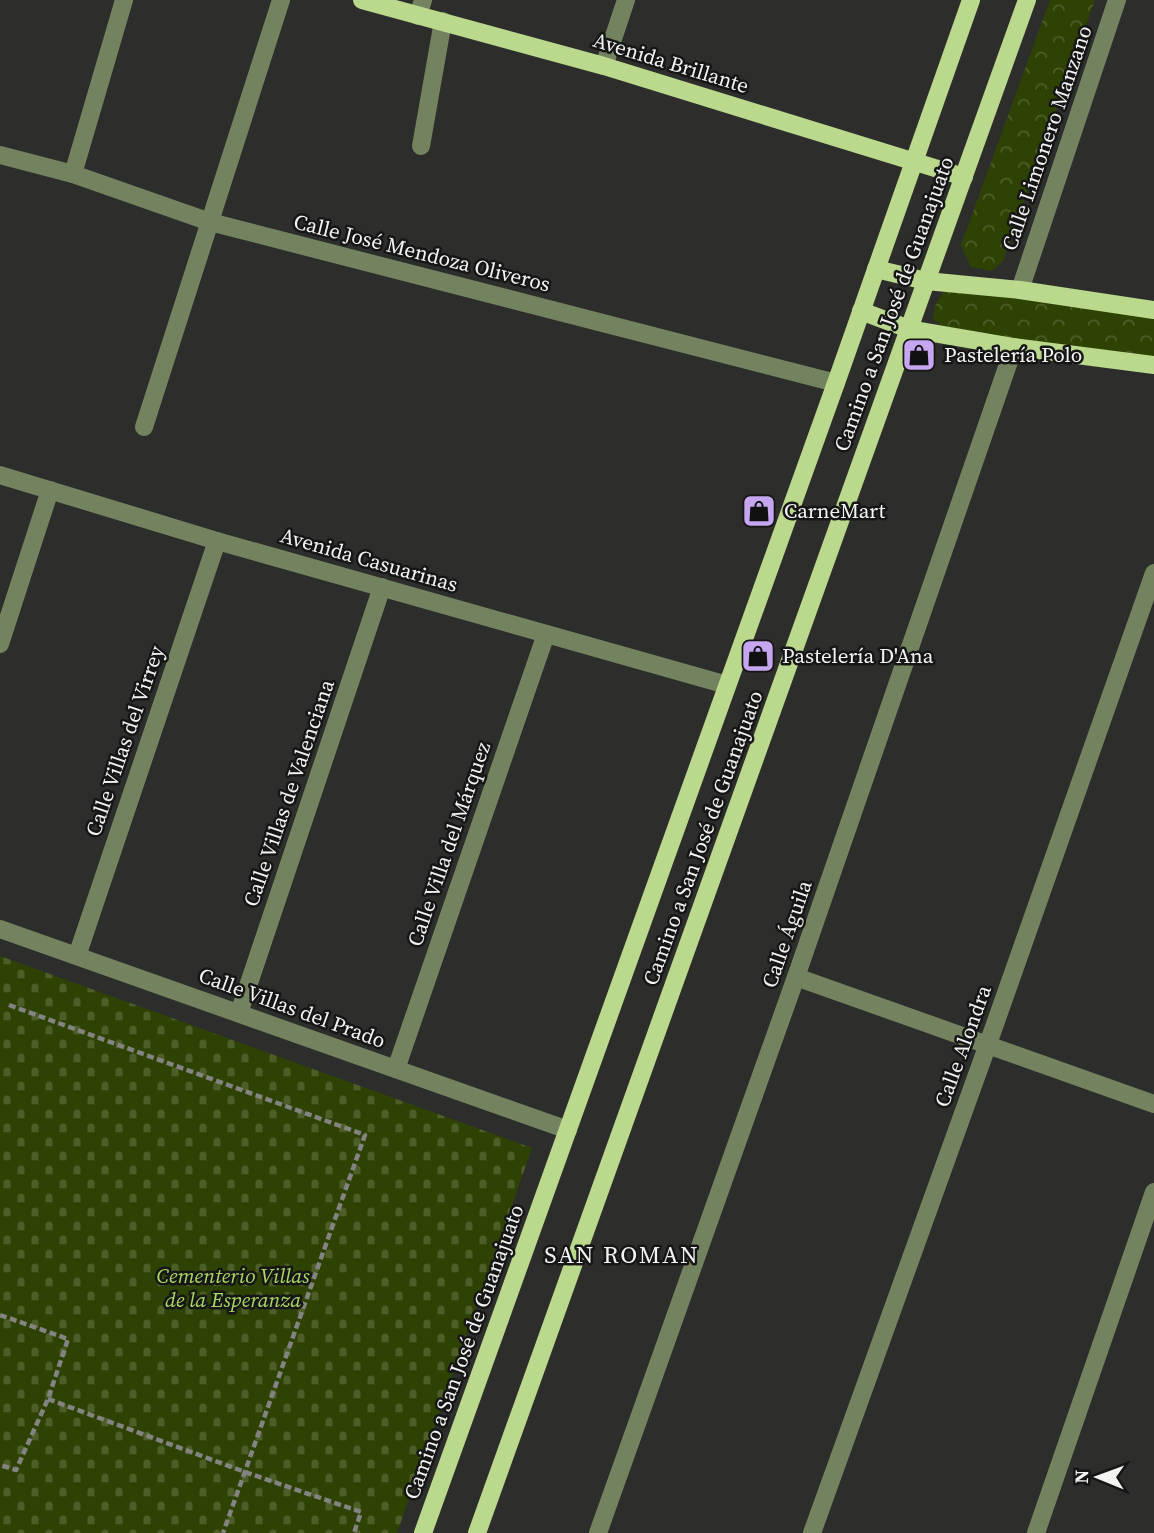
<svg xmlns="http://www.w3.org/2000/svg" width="1154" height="1533" font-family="'Source Serif 4',serif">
	<defs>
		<pattern id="cemetery-stones" width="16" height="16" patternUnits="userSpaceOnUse" patternTransform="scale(1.75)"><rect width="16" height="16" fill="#2e4204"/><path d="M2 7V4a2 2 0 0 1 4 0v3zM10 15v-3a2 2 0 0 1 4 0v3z" fill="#4d5e29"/></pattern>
		<pattern id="park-crowns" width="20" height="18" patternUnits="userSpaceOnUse" patternTransform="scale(1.75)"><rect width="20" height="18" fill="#2e4204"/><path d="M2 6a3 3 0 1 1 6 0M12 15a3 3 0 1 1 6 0" fill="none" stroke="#4d5e29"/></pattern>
	</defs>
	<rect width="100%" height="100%" fill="#2d2e2b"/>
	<!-- cemetery -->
	<polygon fill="url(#cemetery-stones)" points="0,956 532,1148 397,1533 0,1533"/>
	<!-- park -->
	<g fill="url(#park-crowns)">
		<polygon points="1050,0 1095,0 1003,261 992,271 971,267 961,245"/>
		<polygon points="970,289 1154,317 1154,359 948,331 933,319 935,306 944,291"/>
	</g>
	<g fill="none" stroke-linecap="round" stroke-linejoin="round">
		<!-- path -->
		<g stroke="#838482" stroke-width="4.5" stroke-dasharray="7 3.5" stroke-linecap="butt">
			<polyline points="9,1005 365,1135 223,1533"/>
			<polyline points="0,1315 68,1339 48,1399 16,1470 0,1465"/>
			<polyline points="48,1399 245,1472 361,1512 354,1533"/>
		</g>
		<!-- minor -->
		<g stroke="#74835f" stroke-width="18">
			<polyline points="418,16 423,0"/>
			<polyline points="604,66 626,0"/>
			<polyline points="421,146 443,21"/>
			<polyline points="0,155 73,174 210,222 836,383"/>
			<polyline points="73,174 124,0"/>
			<polyline points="1020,290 1117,0"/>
			<polyline points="144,427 281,0"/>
			<polyline points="0,475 217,541 727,685"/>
			<polyline points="0,644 50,490"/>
			<polyline points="0,929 568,1130"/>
			<polyline points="77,956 217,541"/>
			<polyline points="796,977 1154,1104"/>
			<polyline points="239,1013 382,587"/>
			<polyline points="396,1069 546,634"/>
			<polyline points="598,1533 796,977 1014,347"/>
			<polyline points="812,1533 988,1044 1154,573"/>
			<polyline points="1036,1533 1154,1192"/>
		</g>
		<!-- major -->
		<g stroke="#bad98d" stroke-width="18">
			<polyline points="362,0 604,66 964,177"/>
			<polyline points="876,269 926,281 1020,290 1154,310"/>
			<polyline points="861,311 909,329 1014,347 1154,365"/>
			<polyline points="423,1533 836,383 971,0"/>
			<polyline points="477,1533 1027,0"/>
		</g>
	</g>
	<!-- icons -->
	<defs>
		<symbol id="shop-square" viewBox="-11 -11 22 22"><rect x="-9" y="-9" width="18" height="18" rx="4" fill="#c6a6f0" stroke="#151615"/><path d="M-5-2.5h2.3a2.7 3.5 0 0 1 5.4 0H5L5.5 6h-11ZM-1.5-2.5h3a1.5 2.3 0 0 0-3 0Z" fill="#111"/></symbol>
	</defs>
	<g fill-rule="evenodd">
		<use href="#shop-square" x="900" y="336" width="38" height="38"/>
		<use href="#shop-square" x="740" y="492" width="38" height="38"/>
		<use href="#shop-square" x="739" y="637" width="38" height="38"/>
	</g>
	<g text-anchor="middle" stroke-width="5" stroke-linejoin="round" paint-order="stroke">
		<!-- street labels -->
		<g font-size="21" fill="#f3f4f2" stroke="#151615">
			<text transform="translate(671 63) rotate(17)" y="7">Avenida Brillante</text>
			<text transform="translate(1047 138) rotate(-71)" y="7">Calle Limonero Manzano</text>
			<text transform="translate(422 253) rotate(14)" y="7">Calle José Mendoza Oliveros</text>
			<text transform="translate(894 304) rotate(-70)" y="7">Camino a San José de Guanajuato</text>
			<text transform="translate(369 560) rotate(16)" y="7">Avenida Casuarinas</text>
			<text transform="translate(125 741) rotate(-71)" y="7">Calle Villas del Virrey</text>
			<text transform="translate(289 793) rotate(-71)" y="7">Calle Villas de Valenciana</text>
			<text transform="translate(703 838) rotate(-70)" y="7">Camino a San José de Guanajuato</text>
			<text transform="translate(449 844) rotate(-71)" y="7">Calle Villa del Márquez</text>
			<text transform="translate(787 934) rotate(-71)" y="7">Calle Águila</text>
			<text transform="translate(292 1008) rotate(20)" y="7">Calle Villas del Prado</text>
			<text transform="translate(963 1046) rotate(-70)" y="7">Calle Alondra</text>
			<text transform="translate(464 1352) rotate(-70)" y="7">Camino a San José de Guanajuato</text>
		</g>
		<!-- poi labels -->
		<g font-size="21" fill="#f3f4f2" stroke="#151615" text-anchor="start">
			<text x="944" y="362">Pastelería Polo</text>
			<text x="784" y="518">CarneMart</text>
			<text x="782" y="663">Pastelería D'Ana</text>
		</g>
		<!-- park labels -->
		<g font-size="21" font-style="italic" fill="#abd862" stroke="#151615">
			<text x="233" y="1283">Cementerio Villas<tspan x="233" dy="24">de la Esperanza</tspan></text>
		</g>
		<!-- quarter labels -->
		<g font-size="24" letter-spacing="2" fill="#f3f4f2" stroke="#151615">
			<text x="622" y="1263">SAN ROMAN</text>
		</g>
	</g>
	<!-- north arrow -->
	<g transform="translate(1098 1477) rotate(271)" stroke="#151615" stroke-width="5" paint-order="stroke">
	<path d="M0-5L12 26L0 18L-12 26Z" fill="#f3f4f2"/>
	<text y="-10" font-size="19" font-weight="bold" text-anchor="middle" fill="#f3f4f2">N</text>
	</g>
</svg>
